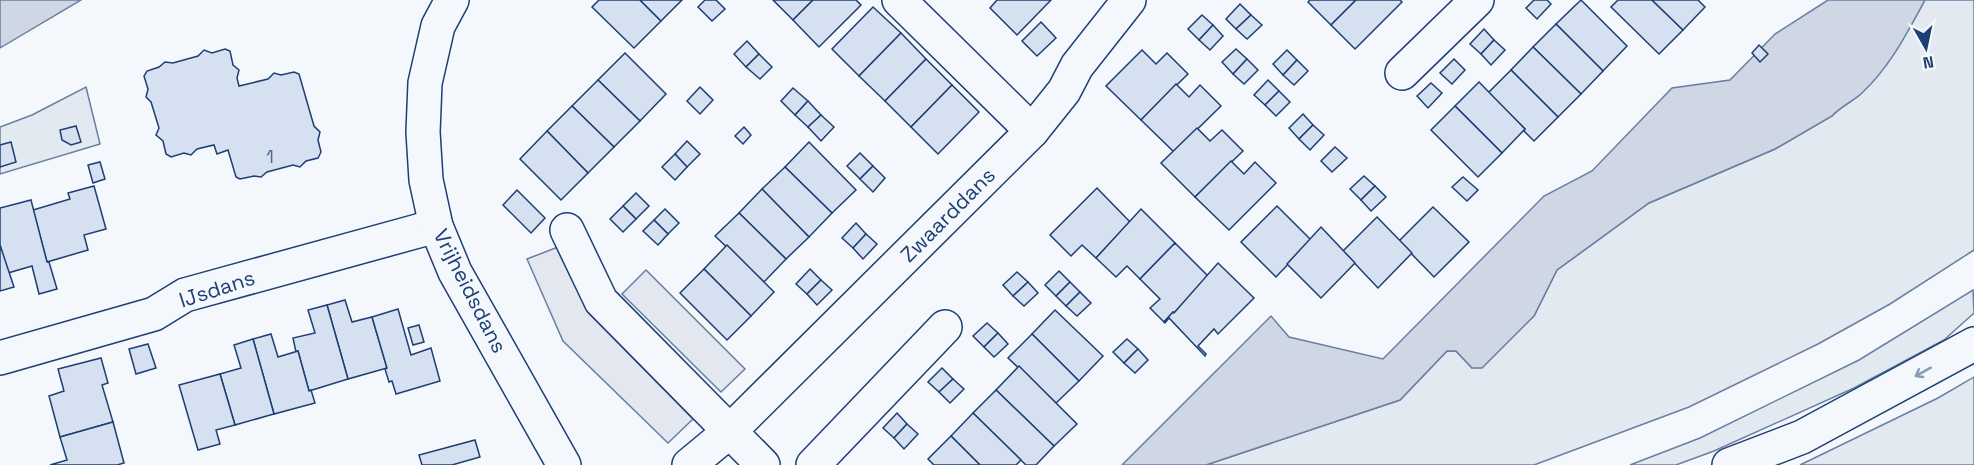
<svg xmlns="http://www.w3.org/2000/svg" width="1974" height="465" font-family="'Space Grotesk',sans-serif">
	<rect width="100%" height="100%" fill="#f4f7fb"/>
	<!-- green -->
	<g fill="#e3e9f0" stroke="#687fa3" stroke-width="1.5">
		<path d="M1925,0H1974V250L1890,304L1818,344L1689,407L1534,465H1206L1400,400L1447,351H1456L1472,368L1534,316L1557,270L1649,203L1775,149L1832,116C1841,106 1853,102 1861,93C1888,65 1907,33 1925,0Z"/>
		<polygon points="86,87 100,144 0,174 0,127 32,115"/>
		<polygon points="1973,290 1974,313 1944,340 1854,388 1714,451 1676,465 1630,465 1700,438 1859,360"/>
		<polygon points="1974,377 1974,465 1800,465 1938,398"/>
	</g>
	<!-- parking -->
	<g fill="#e3e8f0" stroke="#687fa3" stroke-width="1.5">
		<polygon points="558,247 587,311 693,419 668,443 563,341 527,259"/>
		<polygon points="646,270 745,369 721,392 622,294"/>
	</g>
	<!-- water -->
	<g fill="#cfd7e4" stroke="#687fa3" stroke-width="1.5">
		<polygon points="0,0 81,0 0,48"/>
		<path d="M1828,0H1925C1907,33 1890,67 1862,93C1852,102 1841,106 1832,116L1775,149L1649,203L1557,270L1534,316L1482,368H1472L1456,351H1447L1400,400L1206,465H1122L1271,316L1289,337L1383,359L1544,196L1592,171L1672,88L1730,80L1775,34Z"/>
	</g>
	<!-- building -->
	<g fill="#d5e0f0" stroke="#1d3f73" stroke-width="1.5">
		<polygon points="599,0 640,0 661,21 634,48 592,7"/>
		<polygon points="640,0 682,0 661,21"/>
		<polygon points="705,0 716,0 725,9 712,21 698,7"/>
		<polygon points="773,0 813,0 793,20"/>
		<polygon points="813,0 856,0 861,5 819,47 793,20"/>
		<polygon points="997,0 1051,0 1017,35 990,8"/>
		<polygon points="1310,0 1356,0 1331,25 1308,2"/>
		<polygon points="1356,0 1400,0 1402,2 1355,49 1331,25"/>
		<polygon points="1534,0 1547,0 1551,4 1537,19 1526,8"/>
		<polygon points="1581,0 1627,46 1603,71 1556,24"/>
		<polygon points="1618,0 1652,0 1683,30 1659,54 1611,7"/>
		<polygon points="1652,0 1698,0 1705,7 1683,30"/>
		<polygon points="1240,4 1251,15 1236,29 1226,19"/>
		<polygon points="873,7 901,33 859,76 832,49"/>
		<polygon points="1202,15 1213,25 1199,40 1188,29"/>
		<polygon points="1251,15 1262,25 1247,39 1236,29"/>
		<polygon points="1041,22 1056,38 1037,56 1022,41"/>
		<polygon points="1556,24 1603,71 1581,94 1533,47"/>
		<polygon points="1213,25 1223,36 1210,50 1199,40"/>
		<polygon points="1484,29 1494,40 1481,54 1470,44"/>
		<polygon points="901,33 926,59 885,101 859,76"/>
		<polygon points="1494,40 1505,50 1491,65 1481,54"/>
		<polygon points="747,41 759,54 746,67 734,54"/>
		<polygon points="1759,45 1768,54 1760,62 1752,53"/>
		<polygon points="1533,47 1581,94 1558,117 1511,70"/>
		<polygon points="225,49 230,51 233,65 239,70 237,78 239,86 268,79 274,73 281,75 294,72 299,74 314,126 320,132 318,140 321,152 318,158 306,161 300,167 293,165 267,172 261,177 254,176 240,179 236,177 228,150 217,154 214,145 197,149 191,155 184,153 171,157 166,154 163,141 156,135 159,128 151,102 146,97 148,89 144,76 147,71 159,67 165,62 173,63 198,56 204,50 212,53"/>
		<polygon points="1236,49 1247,59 1233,74 1222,62"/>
		<polygon points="1142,50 1156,64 1167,53 1188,74 1141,120 1106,86"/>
		<polygon points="1287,50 1297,60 1283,75 1273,64"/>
		<polygon points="625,53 666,94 640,121 598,80"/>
		<polygon points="759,54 772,67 760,79 746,67"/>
		<polygon points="926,59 952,85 911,127 885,101"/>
		<polygon points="1247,59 1258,70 1244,84 1233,74"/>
		<polygon points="1454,59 1465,70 1452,84 1440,73"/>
		<polygon points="1297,60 1308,71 1294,85 1283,75"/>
		<polygon points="1511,70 1558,117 1534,141 1524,131 1525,129 1488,93"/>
		<polygon points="598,80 640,121 614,147 572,106"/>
		<polygon points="1268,80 1279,91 1265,105 1254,95"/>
		<polygon points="1479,82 1525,129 1502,153 1455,106"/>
		<polygon points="1431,83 1442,93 1428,108 1417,96"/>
		<polygon points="1176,84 1189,97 1200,85 1221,106 1174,152 1141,120"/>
		<polygon points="952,85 979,112 938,154 911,127"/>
		<polygon points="700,87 713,100 700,114 687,101"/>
		<polygon points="793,88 808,101 795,115 781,101"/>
		<polygon points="1279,91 1290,102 1276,116 1265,105"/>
		<polygon points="808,101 821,115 808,127 795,115"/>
		<polygon points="572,106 614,147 588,173 547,131"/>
		<polygon points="1455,106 1502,153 1478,177 1431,130"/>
		<polygon points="1303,114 1313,125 1299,139 1289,128"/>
		<polygon points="821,115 834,127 821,141 808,127"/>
		<polygon points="1313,125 1324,135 1310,150 1299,139"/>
		<polygon points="76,126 81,142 71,145 62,140 60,130"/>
		<polygon points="744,127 751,135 743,144 735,136"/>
		<polygon points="1197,128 1210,141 1222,130 1243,151 1195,197 1161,163"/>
		<polygon points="547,131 588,173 561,200 520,159"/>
		<polygon points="687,141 700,154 687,167 675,154"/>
		<polygon points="11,142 16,162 0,167 0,145"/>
		<polygon points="809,142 856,190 832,213 785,167"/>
		<polygon points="1335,147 1347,158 1332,172 1321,161"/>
		<polygon points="860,153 873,166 860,179 847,166"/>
		<polygon points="675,154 687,167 675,180 662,167"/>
		<polygon points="1231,161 1244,174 1255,162 1276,183 1229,230 1195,197"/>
		<polygon points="100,162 105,179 93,183 88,165"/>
		<polygon points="873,166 885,178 873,192 860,179"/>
		<polygon points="785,167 832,213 809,237 762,189"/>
		<polygon points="1364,176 1375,186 1361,200 1350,189"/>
		<polygon points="1463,177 1478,190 1467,201 1452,187"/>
		<polygon points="94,186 106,229 84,235 88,250 47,262 33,210 70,199 68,193"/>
		<polygon points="1375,186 1386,197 1371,211 1361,200"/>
		<polygon points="1097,188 1130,222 1096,258 1082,245 1071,256 1050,235"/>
		<polygon points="762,189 809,237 786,259 739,213"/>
		<polygon points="517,190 545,218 531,233 503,205"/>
		<polygon points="636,193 649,206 636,219 623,206"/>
		<polygon points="31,200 47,262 49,262 57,289 39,294 32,266 8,273 0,245 0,208"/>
		<polygon points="623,206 636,219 623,232 610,219"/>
		<polygon points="1277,206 1311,240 1276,277 1241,242"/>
		<polygon points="1433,207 1469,242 1434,277 1399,241"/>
		<polygon points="665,209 679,223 668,234 654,220"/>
		<polygon points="1141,209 1175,243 1140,279 1127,266 1116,277 1096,258"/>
		<polygon points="739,213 786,259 764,282 715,236"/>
		<polygon points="1377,217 1412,253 1378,288 1343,251"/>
		<polygon points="654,220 668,234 658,245 643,231"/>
		<polygon points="856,223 866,234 853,248 842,238"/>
		<polygon points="1321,227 1355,263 1321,298 1287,264"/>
		<polygon points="866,234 877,244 863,259 853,248"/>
		<polygon points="1175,243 1208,276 1174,313 1173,312 1164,322 1150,308 1160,299 1140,279"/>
		<polygon points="0,245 14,287 0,291"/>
		<polygon points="727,245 774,292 751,316 704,269"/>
		<polygon points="1218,263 1254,298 1218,334 1214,329 1198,346 1206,354 1205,356 1169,318 1165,323 1164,322 1173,312 1174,313"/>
		<polygon points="704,269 751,316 727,340 680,293"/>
		<polygon points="810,269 821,280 807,294 796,284"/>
		<polygon points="1059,271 1070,282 1056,296 1045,285"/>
		<polygon points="1017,272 1028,282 1013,296 1003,285"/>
		<polygon points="821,280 832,290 817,305 807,294"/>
		<polygon points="1028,282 1038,293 1024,306 1013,296"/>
		<polygon points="1070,282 1080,292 1066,306 1056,296"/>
		<polygon points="1080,292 1091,303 1077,316 1066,306"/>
		<polygon points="345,300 352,322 372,317 387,368 348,379 327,305"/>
		<polygon points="327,305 348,379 309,391 298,351 296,352 293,338 315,333 308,310"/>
		<polygon points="398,309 411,355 431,348 440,381 396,394 392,381 389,382 385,369 387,368 372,317"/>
		<polygon points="1055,310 1103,356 1079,381 1032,334"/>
		<polygon points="987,323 998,333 984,347 973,336"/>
		<polygon points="419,325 424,342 413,345 408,328"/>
		<polygon points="998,333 1008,344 994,357 984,347"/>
		<polygon points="271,334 278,357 298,351 309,391 311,390 315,403 274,414 253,339"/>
		<polygon points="1032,334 1079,381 1056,403 1008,358"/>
		<polygon points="253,339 274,414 235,425 220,374 241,368 234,345"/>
		<polygon points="1127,339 1138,349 1124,363 1113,352"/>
		<polygon points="148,344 156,368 136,374 129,349"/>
		<polygon points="1138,349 1148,360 1135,373 1124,363"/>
		<polygon points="101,358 108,383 102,385 113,422 60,437 49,396 64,391 58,369"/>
		<polygon points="1019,366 1077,424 1054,446 996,390"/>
		<polygon points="942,368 953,379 939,392 928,382"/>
		<polygon points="220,374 235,425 216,430 220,444 198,450 179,385"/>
		<polygon points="953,379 964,389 950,403 939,392"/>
		<polygon points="996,390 1054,446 1036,465 1026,465 973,413"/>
		<polygon points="897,413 907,424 894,438 883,428"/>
		<polygon points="973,413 1021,460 1016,465 980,465 951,436"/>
		<polygon points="113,422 124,463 117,465 50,465 67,460 60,437"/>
		<polygon points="907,424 918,434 904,449 894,438"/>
		<polygon points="951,436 980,465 934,465 928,459"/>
		<polygon points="475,440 480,457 452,465 422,465 419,455"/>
	</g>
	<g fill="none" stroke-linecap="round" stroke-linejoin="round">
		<defs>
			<g id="minor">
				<polyline points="1402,73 1477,0"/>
				<polyline points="1032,131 1064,91 1077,66 1129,0"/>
				<polyline points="567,230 601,301 763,465"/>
				<polyline points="0,358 154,314 185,295 436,226"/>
				<polyline points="689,465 730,431 1032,131 899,0"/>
				<polyline points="813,465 945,327"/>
			</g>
			<g id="tertiary">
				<polyline points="452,0 438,26 425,83 423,132 426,180 436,226 455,272 564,465"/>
				<polyline points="1729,465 1802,437 1974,344"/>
			</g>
		</defs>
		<!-- minor casing -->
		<use href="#minor" stroke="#1d3f73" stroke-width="36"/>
		<!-- tertiary casing -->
		<use href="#tertiary" stroke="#1d3f73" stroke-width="36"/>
		<!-- minor -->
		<use href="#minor" stroke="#f4f7fb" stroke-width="33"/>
		<!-- tertiary -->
		<use href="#tertiary" stroke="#f4f7fb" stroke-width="33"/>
	</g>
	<!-- one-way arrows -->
	<defs><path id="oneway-shaft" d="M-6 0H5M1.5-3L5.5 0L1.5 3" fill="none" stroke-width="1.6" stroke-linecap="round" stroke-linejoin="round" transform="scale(1.5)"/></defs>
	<use stroke="#889bb7" href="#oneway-shaft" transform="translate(1923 372) rotate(151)"/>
	<g text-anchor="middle" stroke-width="4.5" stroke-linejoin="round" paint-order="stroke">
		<!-- number labels -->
		<g font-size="18" fill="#4b6792">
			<text x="270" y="163">1</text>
		</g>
		<!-- street labels -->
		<g font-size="21" fill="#1d3f73" stroke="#f4f7fb">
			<text transform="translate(948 215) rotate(-45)" y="7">Zwaarddans</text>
			<text transform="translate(217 289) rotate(-18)" y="7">IJsdans</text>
			<text transform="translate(470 291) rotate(63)" y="7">Vrijheidsdans</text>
		</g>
	</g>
	<!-- north arrow -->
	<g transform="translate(1926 48) rotate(171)" stroke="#f4f7fb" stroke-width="4.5" paint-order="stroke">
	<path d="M0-4.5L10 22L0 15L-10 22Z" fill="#1d3f73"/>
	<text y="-9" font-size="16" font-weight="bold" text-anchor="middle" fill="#1d3f73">N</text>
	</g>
</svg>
